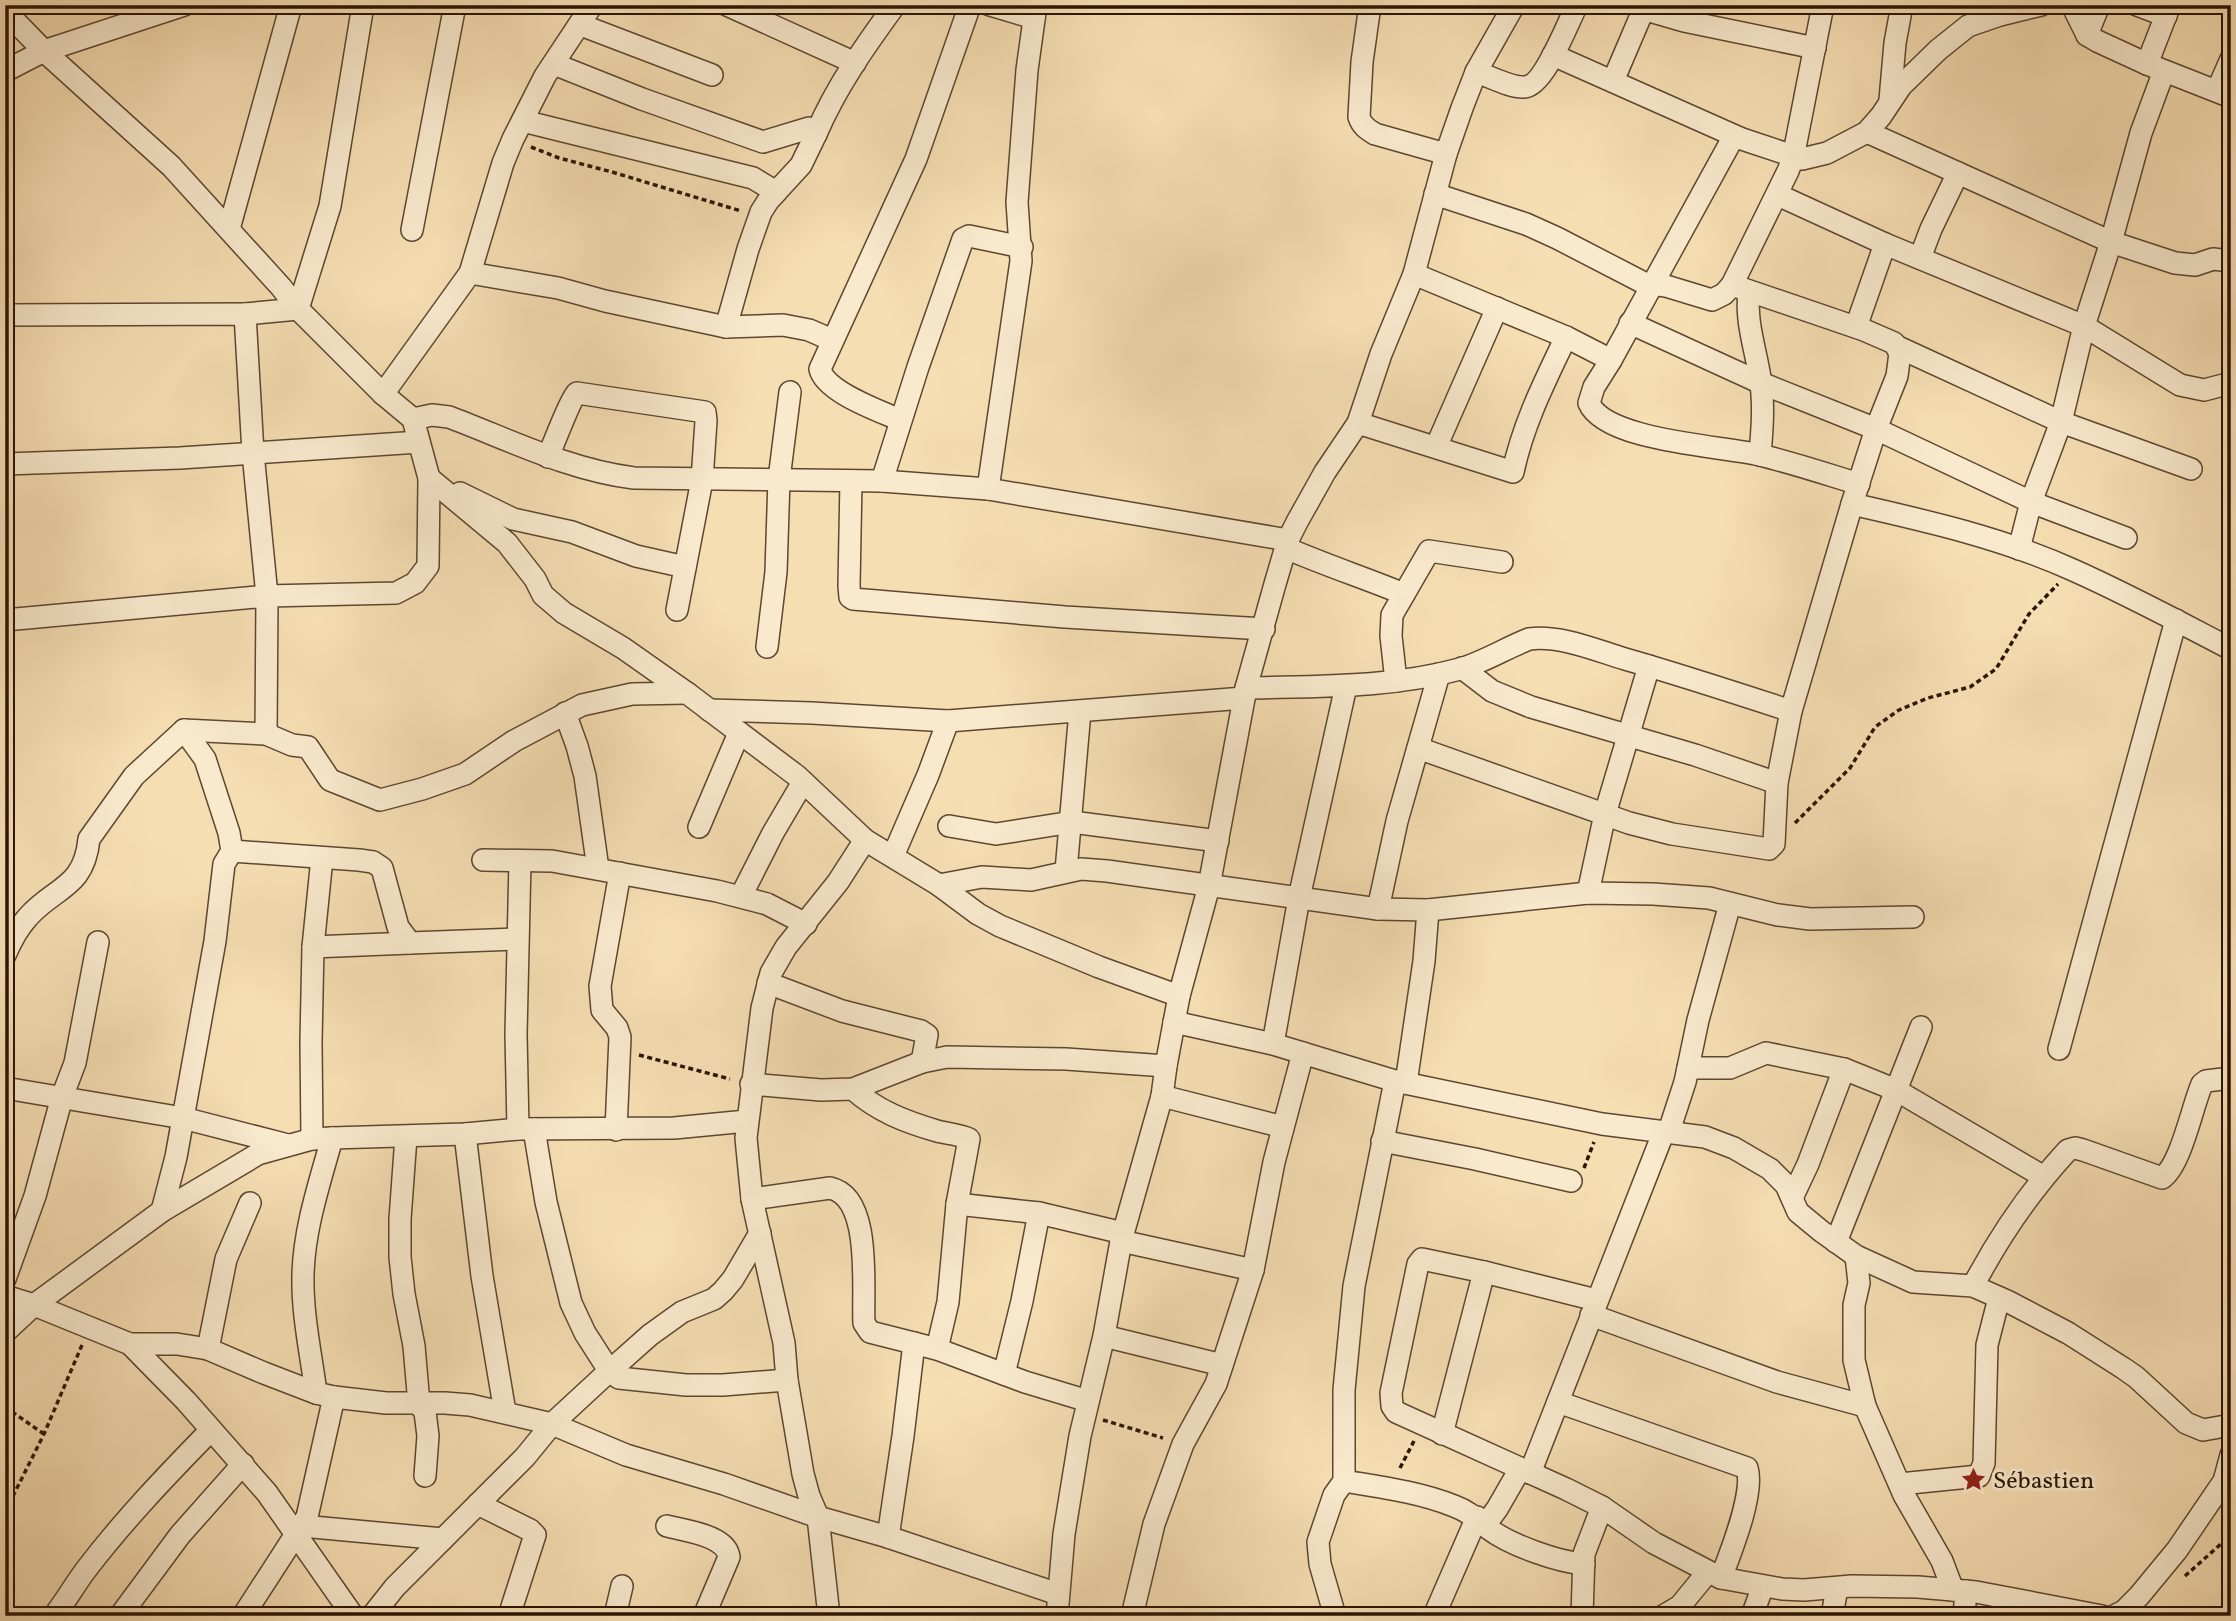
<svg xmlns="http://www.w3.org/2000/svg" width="2236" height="1621" font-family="Vollkorn,serif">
	<rect width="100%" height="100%" fill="#f6deb3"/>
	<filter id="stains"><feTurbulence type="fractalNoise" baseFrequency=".00286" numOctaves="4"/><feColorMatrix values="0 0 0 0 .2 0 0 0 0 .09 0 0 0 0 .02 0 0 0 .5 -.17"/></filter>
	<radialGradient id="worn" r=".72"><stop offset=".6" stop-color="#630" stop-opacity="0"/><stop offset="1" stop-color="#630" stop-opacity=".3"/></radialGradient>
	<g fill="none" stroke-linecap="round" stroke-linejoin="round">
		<defs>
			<g id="minor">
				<polyline points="727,5 855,63"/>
				<polyline points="990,5 1034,18"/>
				<path d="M1370,5L1362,62L1359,117C1362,126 1367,129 1375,134L1446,154"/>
				<polyline points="2072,5 2087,35 2097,41 2147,64 2231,97"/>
				<polyline points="2137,5 2166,16"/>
				<polyline points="5,11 44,51 171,166 281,287 298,309 383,394 413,419 429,478 428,566 415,583 396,593 267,596 253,453 245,314 5,315"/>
				<polyline points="581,25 712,75"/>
				<polyline points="2087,35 2099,5"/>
				<polyline points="1553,55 1742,139 1802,159 1827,153 1867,132 1881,116 1901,86 1938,50 1968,26 2000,15 2041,5"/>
				<path d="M554,64L642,99L763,142L809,128L816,134C836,87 865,46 895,5"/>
				<polyline points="2147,64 2170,5"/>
				<polyline points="5,71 44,51 184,5"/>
				<path d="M1476,72C1489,76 1511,88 1524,87C1544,87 1568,22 1577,5"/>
				<polyline points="1613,81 1642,13 1646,10 1684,21 1815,48"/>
				<polyline points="2217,91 2231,59"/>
				<polyline points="1890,100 1895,43 1902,5"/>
				<polyline points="523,121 753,178 776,192"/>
				<polyline points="1867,132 2111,242 2175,263 2195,265 2213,259 2231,261"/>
				<polyline points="1435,194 1526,224 1557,238 1644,283 1666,286 1712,300 1724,294 1732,285 1788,171 1793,158 1823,5"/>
				<polyline points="1778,195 1885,244 2084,326 2180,385 2204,390 2231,383"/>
				<polyline points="229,229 291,5"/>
				<polyline points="412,230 455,5"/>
				<polyline points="1920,258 1931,229 1958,173"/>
				<polyline points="470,273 558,288 605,301 726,327 783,325 809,330 832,340"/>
				<polyline points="1414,274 1566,337 1611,360 1734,136"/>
				<path d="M1749,292C1745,323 1757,353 1761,384C1764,408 1762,431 1760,455"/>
				<polyline points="245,314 298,309 330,206 363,5"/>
				<polyline points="1630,323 1761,383 1876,429 2031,502 2126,538"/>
				<polyline points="726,327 748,249 761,212 768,201 801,165 816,134"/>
				<polyline points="1856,327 1885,244"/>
				<polyline points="1898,347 2061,422 2191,469"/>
				<path d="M1611,360L1594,387L1589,403C1605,441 1722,446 1760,455C1793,463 1826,474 1859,484"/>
				<polyline points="383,394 470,273 503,163 513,139 545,76 592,5"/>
				<path d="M413,419L432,415L449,417C510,440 569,470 634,478L882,481L988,489L1288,540"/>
				<path d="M900,420C880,411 825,392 820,369L916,159L970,5"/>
				<path d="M1358,423L1513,472C1523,424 1545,381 1566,337"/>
				<polyline points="1436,447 1497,308"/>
				<path d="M548,457C553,445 571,398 577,393L705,412L706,421L702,480L677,610"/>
				<polyline points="5,464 180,458 419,442"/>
				<polyline points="429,478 507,543 535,579 543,595 564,613 623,648 687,693 797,776 865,840 939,885 978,914 1000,926 1099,967 1179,996"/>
				<polyline points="851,481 849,586 850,597 853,599 1065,617 1264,629"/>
				<polyline points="882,481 918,367 963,239 969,236 1022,247"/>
				<polyline points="988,489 1021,261 1017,202 1027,70 1036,5"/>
				<polyline points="460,493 513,519 572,532 636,556 685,567"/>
				<path d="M1852,504C1927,521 2002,538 2073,570C2127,594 2179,622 2231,649"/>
				<path d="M1286,548C1325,565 1365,578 1404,594"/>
				<polyline points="2019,549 2031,502 2061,422 2084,326 2111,242 2141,133 2164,71"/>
				<polyline points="5,620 267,596 266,734"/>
				<polyline points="767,647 776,572 779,479 790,392"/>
				<polyline points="1462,668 1492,691 1531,707 1695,755 1777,783"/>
				<polyline points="1396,681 1391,636 1392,615 1429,551 1502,562"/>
				<path d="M1246,688C1318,686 1390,688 1460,669C1484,662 1506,648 1529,639C1561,635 1595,650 1625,659C1681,675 1736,693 1791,711L1852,504L1876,429L1897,376L1900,353L1894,343L1864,330L1732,285"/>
				<polyline points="709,710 812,713 948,721 1244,698"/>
				<polyline points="565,713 577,746 585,776 598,869"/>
				<polyline points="1418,748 1629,823 1672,834 1769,849 1774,844 1777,783 1791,711"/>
				<polyline points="949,826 996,834 1072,822 1218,841"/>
				<polyline points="699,827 739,733"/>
				<polyline points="232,851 359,860 373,862 382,868 398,927 410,943 517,939"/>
				<polyline points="893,856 928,775 948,721"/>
				<polyline points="483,860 552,861 717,891 767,904 806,924"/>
				<polyline points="1066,871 1080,711"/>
				<polyline points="939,885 982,877 1031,880 1081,869 1107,871 1378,909 1428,910 1588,893 1653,894 1709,898 1778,915 1810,919 1913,917"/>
				<polyline points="1588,893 1605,814 1649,666"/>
				<polyline points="741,896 773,833 803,782"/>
				<polyline points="1378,909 1397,821 1439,674"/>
				<polyline points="313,947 410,943"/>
				<path d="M5,955C11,941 18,928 28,917C54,887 84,889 89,839L134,776L184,730L266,734L292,745L308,747L330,780L380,800L422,789L465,774L514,741L582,705L632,694L687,693"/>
				<polyline points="768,983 842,1011 921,1031 927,1035 922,1062"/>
				<polyline points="1174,1022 1273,1044 1395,1081 1602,1124 1705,1137 1734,1148 1770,1169 1786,1185 1798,1212 1821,1231 1856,1256 1913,1282 1973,1286 2007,1301 2068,1333 2123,1368 2136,1377 2186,1423 2203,1430 2231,1425"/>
				<polyline points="1273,1044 1299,898 1346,686"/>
				<polyline points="2059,1049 2176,620"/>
				<polyline points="1688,1068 1730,1068 1766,1053 1844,1069 1896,1090 2044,1177"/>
				<polyline points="1406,1083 1424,961 1428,910"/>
				<polyline points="751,1084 821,1090 853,1089 922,1062 947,1057 1066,1059 1166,1066"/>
				<polyline points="5,1088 183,1118 288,1145"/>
				<path d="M853,1089C877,1111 906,1122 937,1131C948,1134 959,1134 969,1139L957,1204L948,1302L937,1349"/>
				<polyline points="1162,1096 1283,1127"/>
				<polyline points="518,1129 516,1034 520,861"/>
				<polyline points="534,1129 546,1202 571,1303 585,1333 610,1372 619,1378 686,1385 723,1385 787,1380"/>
				<polyline points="616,1130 620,1037 617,1028 602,1010 600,986 620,873"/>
				<polyline points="1669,1131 1685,1082 1698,1020 1730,904"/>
				<polyline points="465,1134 482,1276 505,1412"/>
				<polyline points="406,1137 400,1219 400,1257 404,1294 414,1346 419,1404 425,1412 428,1436 425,1476"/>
				<polyline points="312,1139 311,1042 313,947 322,858"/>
				<polyline points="1382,1141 1475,1159 1571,1181"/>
				<polyline points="1792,1198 1808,1164 1844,1069"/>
				<path d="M752,1199L830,1188C873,1197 862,1290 864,1323L870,1332L937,1349L1025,1382L1088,1401"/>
				<polyline points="957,1204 1039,1213 1123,1233"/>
				<polyline points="162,1211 176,1157 215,941 224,864 232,851 229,833 205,759 184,730"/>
				<polyline points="1121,1241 1253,1270"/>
				<polyline points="1836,1242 1921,1027"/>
				<polyline points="1856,1256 1859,1283 1854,1305 1854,1360 1865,1406 1904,1495 1942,1561 1953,1590"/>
				<polyline points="5,1279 35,1196 62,1097 75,1063 98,942"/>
				<path d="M1973,1286C2000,1235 2029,1192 2068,1150L2075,1148L2083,1150L2162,1178C2181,1165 2192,1107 2202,1084L2206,1081L2231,1078"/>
				<polyline points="5,1296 34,1305 130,1344 186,1401 267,1493 353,1616"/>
				<polyline points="1596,1300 1484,1272 1422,1259 1418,1264 1391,1393 1392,1406 1396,1412 1566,1489 1602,1507 1654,1543 1721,1578 1782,1589 1804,1590 1852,1586 1918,1587 1976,1592 2102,1616"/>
				<polyline points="1591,1315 1777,1382 1865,1406"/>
				<polyline points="5,1332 34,1305 162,1211 258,1154 312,1139 332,1138 465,1134 518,1129 674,1128 747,1121"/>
				<polyline points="1104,1336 1222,1365"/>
				<polyline points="130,1344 177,1344 208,1349 264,1373 316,1393 334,1397 386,1403 445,1403 470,1405 552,1424 626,1455 724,1484 818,1517 888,1537 1058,1594"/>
				<polyline points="208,1349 226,1259 250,1203"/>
				<polyline points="1004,1374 1022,1301 1039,1213"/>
				<path d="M316,1393C311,1354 302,1314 303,1275C304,1228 320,1182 332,1138"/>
				<path d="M1558,1402L1747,1468C1755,1493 1730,1554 1721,1578"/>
				<polyline points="1442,1434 1484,1272"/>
				<polyline points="1530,1473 1664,1131"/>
				<path d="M1344,1481C1380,1487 1419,1492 1454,1506C1470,1512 1476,1519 1489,1529C1510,1545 1558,1562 1584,1564"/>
				<polyline points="1900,1484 1979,1476 1984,1463 1987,1345 1999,1298"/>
				<polyline points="478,1504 530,1530 535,1535 509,1616"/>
				<polyline points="1485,1525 1497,1509 1520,1469"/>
				<polyline points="302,1526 443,1539"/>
				<path d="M667,1526C685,1531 726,1535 729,1557L704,1616"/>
				<polyline points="888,1537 903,1436 914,1343"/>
				<path d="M54,1616C65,1602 74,1586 85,1571C123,1521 167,1475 211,1430"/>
				<polyline points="120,1616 180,1535 243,1464"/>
				<polyline points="243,1616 307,1517 334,1397"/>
				<polyline points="372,1616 395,1587 525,1457 552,1424 605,1375 650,1335 682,1312 714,1299 723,1291 733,1279 760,1233"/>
				<polyline points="615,1616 622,1586"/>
				<polyline points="829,1616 818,1517 809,1496 803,1474 787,1380 784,1343 752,1199 746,1138 762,1008 771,973 786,947 838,882 865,840"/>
				<polyline points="1057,1616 1064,1534 1080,1436 1104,1336 1121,1241 1162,1096 1166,1066 1179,996 1209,886 1246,688 1275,584 1288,540 1297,522 1325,472 1358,423 1381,354 1414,274 1446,154 1462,108 1476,72 1514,5"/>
				<polyline points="1132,1616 1154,1524 1183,1444 1216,1384 1253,1270 1274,1162 1303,1053"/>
				<polyline points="1335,1616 1320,1564 1318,1542 1334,1495 1344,1481 1344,1390 1354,1286 1395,1081"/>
				<polyline points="1434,1616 1477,1517"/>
				<polyline points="1582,1616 1584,1554 1602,1507"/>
				<polyline points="1663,1616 1680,1606 1707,1573"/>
				<polyline points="1752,1616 1763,1586"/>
				<polyline points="1832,1616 1837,1588"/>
				<polyline points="1964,1616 1966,1591"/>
				<polyline points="2114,1616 2124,1611 2139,1596 2177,1550 2224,1481 2231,1455"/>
			</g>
		</defs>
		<!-- minor casing -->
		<use href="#minor" stroke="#5d4730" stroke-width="24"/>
		<!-- path -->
		<g stroke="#2a1505" stroke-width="3.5" stroke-dasharray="5 3.5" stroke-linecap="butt">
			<polyline points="531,147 559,158 612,172 741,211"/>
			<polyline points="1795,823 1850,768 1875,727 1899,710 1928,698 1970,687 1996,669 2029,614 2058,584"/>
			<polyline points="639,1055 730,1079"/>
			<polyline points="1584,1168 1594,1142"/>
			<polyline points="5,1407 44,1434"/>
			<polyline points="1103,1420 1163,1438"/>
			<polyline points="1400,1468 1414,1441"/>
			<polyline points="9,1504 44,1434 82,1345"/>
			<polyline points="2185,1576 2231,1535"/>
		</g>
		<!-- minor -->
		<use href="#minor" stroke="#f9eace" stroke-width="21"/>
	</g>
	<!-- icons -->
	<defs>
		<symbol id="sight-bare" viewBox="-9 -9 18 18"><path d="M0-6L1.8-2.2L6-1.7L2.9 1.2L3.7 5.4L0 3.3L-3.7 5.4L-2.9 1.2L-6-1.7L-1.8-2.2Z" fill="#8f2418" stroke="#f9eace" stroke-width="2.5" paint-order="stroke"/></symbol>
	</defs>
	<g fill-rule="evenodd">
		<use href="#sight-bare" x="1956" y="1462" width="35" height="35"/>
	</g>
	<g text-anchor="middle" stroke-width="6" stroke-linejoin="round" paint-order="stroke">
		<!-- poi labels -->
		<g font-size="24" fill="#2a1505" stroke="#f9eace" text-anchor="start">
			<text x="1993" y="1488">Sébastien</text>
		</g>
	</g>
	<!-- margin -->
	<rect width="2236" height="1621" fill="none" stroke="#f6deb3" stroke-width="28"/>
	<rect x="7" y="7" width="2222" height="1607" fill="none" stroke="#2a1505" stroke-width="3.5"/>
	<rect x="14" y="14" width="2208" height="1593" fill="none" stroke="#2a1505" stroke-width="2"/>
	<rect width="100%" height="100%" filter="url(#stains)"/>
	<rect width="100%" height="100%" fill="url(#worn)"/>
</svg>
